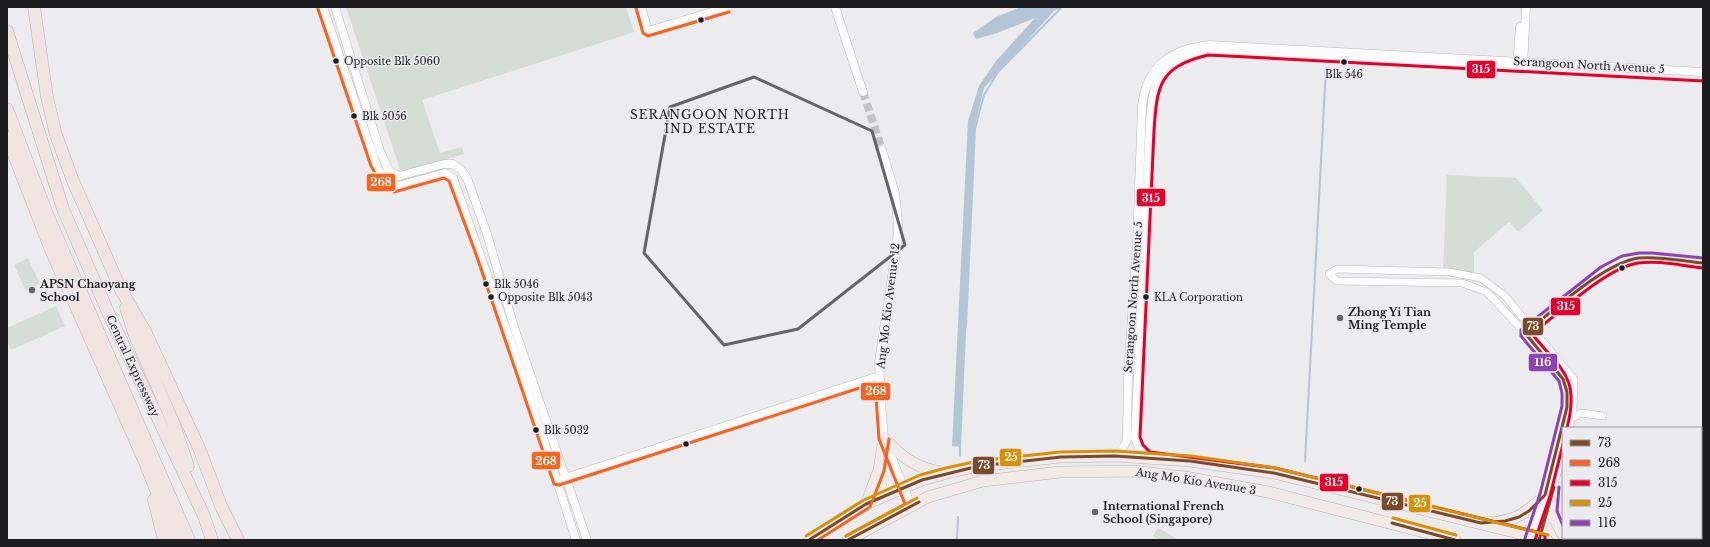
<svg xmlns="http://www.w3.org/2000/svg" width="1710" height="547" font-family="'Libre Baskerville',serif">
	<rect width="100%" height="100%" fill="#ecebee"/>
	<!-- green -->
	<g fill="#d4ddd6">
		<polygon points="346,7 626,7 634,32 422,100 440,153 462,147 464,154 401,172"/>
		<polygon points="1447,175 1516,178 1543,210 1518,232 1509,222 1474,252 1474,279 1443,274"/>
		<polygon points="28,258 40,284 26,291 14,265"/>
		<polygon points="56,306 65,326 11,350 7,342 7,328"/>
		<polygon points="1158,528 1179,540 1160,540 1153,536"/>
	</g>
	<!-- water -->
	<polygon fill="#b2c6d6" points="1021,7 1063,7 1054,11 984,88 975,126 961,447 952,446 968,121 979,86 996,61 1035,18 997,33 976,39 973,33 996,17"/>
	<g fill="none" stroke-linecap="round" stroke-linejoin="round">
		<!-- stream -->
		<g stroke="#b2c6d6" stroke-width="2">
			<polyline points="966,327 975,129 984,95 998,72 1062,7"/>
			<polyline points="960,456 960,445"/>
			<polyline points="1305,461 1326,68"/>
			<polyline points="957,540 958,517"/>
		</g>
		<!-- tertiary-tunnel -->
		<polyline stroke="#c3c2c4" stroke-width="8" stroke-dasharray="8 4" stroke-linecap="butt" points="863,92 882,150"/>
		<defs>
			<g id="minor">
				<polyline points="1528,331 1604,271 1624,261 1639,258 1652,258 1703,263"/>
				<polyline points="1571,419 1581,413 1603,416"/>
				<polyline points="1530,540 1545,495 1567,407 1567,392 1563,379 1525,333 1487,292 1462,283 1337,281 1329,274 1337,269 1449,272 1481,278 1505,296 1574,379 1573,410 1569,428"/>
				<polyline points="1539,540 1563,451"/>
			</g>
			<g id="tertiary">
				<polyline points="323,7 376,164 385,180 394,187 445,173 453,178 528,391 576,540"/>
				<polyline points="335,7 380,151 389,171 399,176 444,164 453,164 461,170 467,178 487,234 514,327 587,540"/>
				<polyline points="641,7 648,31 728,7"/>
				<polyline points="835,7 863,92"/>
				<polyline points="1517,66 1520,27"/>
				<polyline points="1523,66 1526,7"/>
				<polyline points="882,150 895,193 898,224 897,244 879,362 882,417 884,438 911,506"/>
				<path d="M1115,456L1124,446L1127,439L1128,375L1137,243L1142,106C1147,65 1171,49 1210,45L1703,72"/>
				<path d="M1148,457L1139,448L1135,438L1149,142C1152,91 1149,60 1208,50L1564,69"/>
				<polyline points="562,479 879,376"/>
			</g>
			<g id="trunk">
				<path d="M884,438C900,456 917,469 942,472"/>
				<polyline points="866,504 879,470 884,438"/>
				<polyline points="1550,504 1555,520 1563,535"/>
				<path d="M1489,523C1517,520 1526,514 1545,495"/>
				<polyline points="809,540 866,504 922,480 947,473 979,466 1061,457 1115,456 1190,461 1274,473 1547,540"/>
				<polyline points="848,540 928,497 983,481 1060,472 1133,471 1185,477 1268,492 1455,540"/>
			</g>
			<g id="motorway">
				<polyline points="34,7 47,97 56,135 73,181 121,290 145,331 199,448 221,506 238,540"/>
				<polyline points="7,31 63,209 108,312 204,516 212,540"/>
				<polyline points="7,109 47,214 189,540"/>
				<polyline points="7,137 51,250 145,462 176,540"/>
				<polyline points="126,308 134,333 173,422 188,466"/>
				<polyline points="154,500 164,540"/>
			</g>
		</defs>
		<!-- minor casing -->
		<use href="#minor" stroke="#bababc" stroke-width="8"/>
		<!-- tertiary casing -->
		<use href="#tertiary" stroke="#bababc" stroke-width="9"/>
		<!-- trunk casing -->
		<use href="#trunk" stroke="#beb1b2" stroke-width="12"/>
		<!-- motorway casing -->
		<use href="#motorway" stroke="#beb1b2" stroke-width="13"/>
		<!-- minor -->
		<use href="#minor" stroke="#fcfcfc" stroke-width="7"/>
		<!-- tertiary -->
		<use href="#tertiary" stroke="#fcfcfc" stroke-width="8"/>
		<!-- trunk -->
		<use href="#trunk" stroke="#f2e9e9" stroke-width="11"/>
		<!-- motorway -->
		<use href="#motorway" stroke="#f0e4e5" stroke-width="12"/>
		<defs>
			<g id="bus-1">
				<polyline points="1392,523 1455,540"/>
				<path d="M809,540L866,504L922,480L979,466L1061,457L1115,456L1190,461L1274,473L1481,523L1505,521L1519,517L1529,511L1545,495L1567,407V392L1563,379L1525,333C1553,311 1605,262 1639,258C1660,256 1682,261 1703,263"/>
				<polyline points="848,540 919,502"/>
				<polyline points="1539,540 1554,487"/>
			</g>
			<g id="bus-2">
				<polyline points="636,8 643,33 648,36 729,12"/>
				<polyline points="318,9 371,166 381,183 394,192 444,178 449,181 477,257 554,484 559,485 875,383 879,439 905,504 846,536"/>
				<polyline points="818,540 870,507 884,471 889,439"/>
			</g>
			<g id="bus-3">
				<path d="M1567,428C1580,377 1562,371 1532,334C1559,313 1606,268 1638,263C1659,260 1682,266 1703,268"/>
				<polyline points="1535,540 1550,496 1563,444"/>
				<path d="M1545,540V536L1541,533L1275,468L1150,452L1143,445L1140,437L1154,131C1157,85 1159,67 1208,55L1703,81"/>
			</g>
			<g id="bus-4">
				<polyline points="1393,518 1456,535"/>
				<polyline points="806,536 864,500 920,475 946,468 978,461 1060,452 1115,451 1191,456 1275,468 1548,535"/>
				<polyline points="846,536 917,498"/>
			</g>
			<g id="bus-5">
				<polyline points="1559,487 1557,511 1563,526"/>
				<polyline points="1525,538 1540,494 1562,406 1562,393 1559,381 1521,336 1521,330 1601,267 1622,256 1639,253 1652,253 1703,258"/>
			</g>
		</defs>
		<!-- bus-1 casing -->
		<use href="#bus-1" stroke="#ebeaef" stroke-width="6"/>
		<!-- bus-2 casing -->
		<use href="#bus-2" stroke="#ebeaef" stroke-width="6"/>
		<!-- bus-3 casing -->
		<use href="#bus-3" stroke="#ebeaef" stroke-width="6"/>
		<!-- bus-4 casing -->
		<use href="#bus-4" stroke="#ebeaef" stroke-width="6"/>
		<!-- bus-5 casing -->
		<use href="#bus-5" stroke="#ebeaef" stroke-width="6"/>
		<!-- bus-1 -->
		<use href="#bus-1" stroke="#7a4b2a" stroke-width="3"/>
		<!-- bus-2 -->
		<use href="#bus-2" stroke="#f26522" stroke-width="3"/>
		<!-- bus-3 -->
		<use href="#bus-3" stroke="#e4002b" stroke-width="3"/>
		<!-- bus-4 -->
		<use href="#bus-4" stroke="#d69104" stroke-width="3"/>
		<!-- bus-5 -->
		<use href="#bus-5" stroke="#8e44ad" stroke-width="3"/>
	</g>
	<!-- marked area -->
	<path fill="none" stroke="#656467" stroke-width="3" stroke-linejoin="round" d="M754,77L872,131L905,245L798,329L724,345L644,253L670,107Z"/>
	<!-- markers -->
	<g fill="#1d1c1e" stroke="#ebeaef" stroke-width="1.5">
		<circle cx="701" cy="20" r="3.5"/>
		<circle cx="336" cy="61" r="3.5"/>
		<circle cx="1344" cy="62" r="3.5"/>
		<circle cx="354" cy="116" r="3.5"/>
		<circle cx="1622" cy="268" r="3.5"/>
		<circle cx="486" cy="284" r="3.5"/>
		<circle cx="491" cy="297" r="3.5"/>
		<circle cx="1146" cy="297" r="3.5"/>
		<circle cx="536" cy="430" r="3.5"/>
		<circle cx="686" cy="444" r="3.5"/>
		<circle cx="1359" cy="489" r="3.5"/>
	</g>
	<g fill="#656467" stroke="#ebeaef" stroke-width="1.5">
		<circle cx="32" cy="290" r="4"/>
		<circle cx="1340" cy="318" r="4"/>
		<circle cx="1095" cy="512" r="4"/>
	</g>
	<g text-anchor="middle" stroke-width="3" stroke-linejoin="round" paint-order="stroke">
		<!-- bus labels -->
		<g font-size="10" fill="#1d1c1e" stroke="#ebeaef" text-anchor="start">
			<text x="344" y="65">Opposite Blk 5060</text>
			<text x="1344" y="78" text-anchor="middle">Blk 546</text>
			<text x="362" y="120">Blk 5056</text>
			<text x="494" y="288">Blk 5046</text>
			<text x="498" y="301">Opposite Blk 5043</text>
			<text x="1154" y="301">KLA Corporation</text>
			<text x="544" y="434">Blk 5032</text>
		</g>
		<!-- street labels -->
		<g font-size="11" fill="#1d1c1e" stroke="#ebeaef">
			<text transform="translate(1589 65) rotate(3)" y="4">Serangoon North Avenue 5</text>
			<text transform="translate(1133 297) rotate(-86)" y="4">Serangoon North Avenue 5</text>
			<text transform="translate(888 306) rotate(-83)" y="4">Ang Mo Kio Avenue 12</text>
			<text transform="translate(133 366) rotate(65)" y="4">Central Expressway</text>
			<text transform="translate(1196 481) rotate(9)" y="4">Ang Mo Kio Avenue 3</text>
		</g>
		<!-- poi labels -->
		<g font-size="11" font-weight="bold" fill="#1d1c1e" stroke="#ebeaef" text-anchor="start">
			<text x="40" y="288">APSN Chaoyang<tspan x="40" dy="13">School</tspan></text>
			<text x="1348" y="316">Zhong Yi Tian<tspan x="1348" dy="13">Ming Temple</tspan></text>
			<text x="1103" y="510">International French<tspan x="1103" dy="13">School (Singapore)</tspan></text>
		</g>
		<!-- neighbourhood labels -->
		<g font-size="12" letter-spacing="1" fill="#1d1c1e" stroke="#ebeaef">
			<text x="710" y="119">SERANGOON NORTH<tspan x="710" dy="14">IND ESTATE</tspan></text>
		</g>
	</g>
	<g stroke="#ebeaef" stroke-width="1.5">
		<rect x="1466" y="60" width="30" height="19" rx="4" fill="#e4002b"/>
		<rect x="366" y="173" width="30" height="19" rx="4" fill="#f26522"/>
		<rect x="1136" y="188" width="30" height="19" rx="4" fill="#e4002b"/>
		<rect x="1550" y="297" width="31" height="19" rx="4" fill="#e4002b"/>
		<rect x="1522" y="317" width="22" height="19" rx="4" fill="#7a4b2a"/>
		<rect x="1528" y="353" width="30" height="19" rx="4" fill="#8e44ad"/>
		<rect x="860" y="382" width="31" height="19" rx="4" fill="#f26522"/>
		<rect x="999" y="448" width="23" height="19" rx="4" fill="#d69104"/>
		<rect x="531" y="451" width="30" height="19" rx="4" fill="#f26522"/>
		<rect x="972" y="456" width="23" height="19" rx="4" fill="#7a4b2a"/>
		<rect x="1319" y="473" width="30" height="19" rx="4" fill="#e4002b"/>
		<rect x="1381" y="492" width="23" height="19" rx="4" fill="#7a4b2a"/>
		<rect x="1408" y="494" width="23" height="19" rx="4" fill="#d69104"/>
	</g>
	<g font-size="11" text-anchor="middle" font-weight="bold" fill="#fff">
		<text x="1481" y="73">315</text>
		<text x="381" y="186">268</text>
		<text x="1151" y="202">315</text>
		<text x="1566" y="310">315</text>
		<text x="1533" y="330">73</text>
		<text x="1543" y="366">116</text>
		<text x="876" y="395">268</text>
		<text x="1011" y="461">25</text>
		<text x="546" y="465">268</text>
		<text x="984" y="469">73</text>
		<text x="1334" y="486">315</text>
		<text x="1392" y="505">73</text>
		<text x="1420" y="507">25</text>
	</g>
	<!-- border -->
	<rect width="1710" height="547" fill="none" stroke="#1d1c1e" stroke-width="16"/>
	<!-- legend -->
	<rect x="1562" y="427" width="140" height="112" fill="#ebeaef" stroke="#99989b"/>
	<rect x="1570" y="440" width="20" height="6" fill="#7a4b2a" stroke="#99989b"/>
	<text x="1598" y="447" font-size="12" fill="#1d1c1e">73</text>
	<rect x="1570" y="460" width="20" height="6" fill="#f26522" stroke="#99989b"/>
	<text x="1598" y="467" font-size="12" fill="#1d1c1e">268</text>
	<rect x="1570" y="480" width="20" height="6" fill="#e4002b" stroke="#99989b"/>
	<text x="1598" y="487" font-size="12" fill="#1d1c1e">315</text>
	<rect x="1570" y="500" width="20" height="6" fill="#d69104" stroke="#99989b"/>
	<text x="1598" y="507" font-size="12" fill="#1d1c1e">25</text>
	<rect x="1570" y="520" width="20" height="6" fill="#8e44ad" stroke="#99989b"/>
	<text x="1598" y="527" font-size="12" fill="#1d1c1e">116</text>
</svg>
